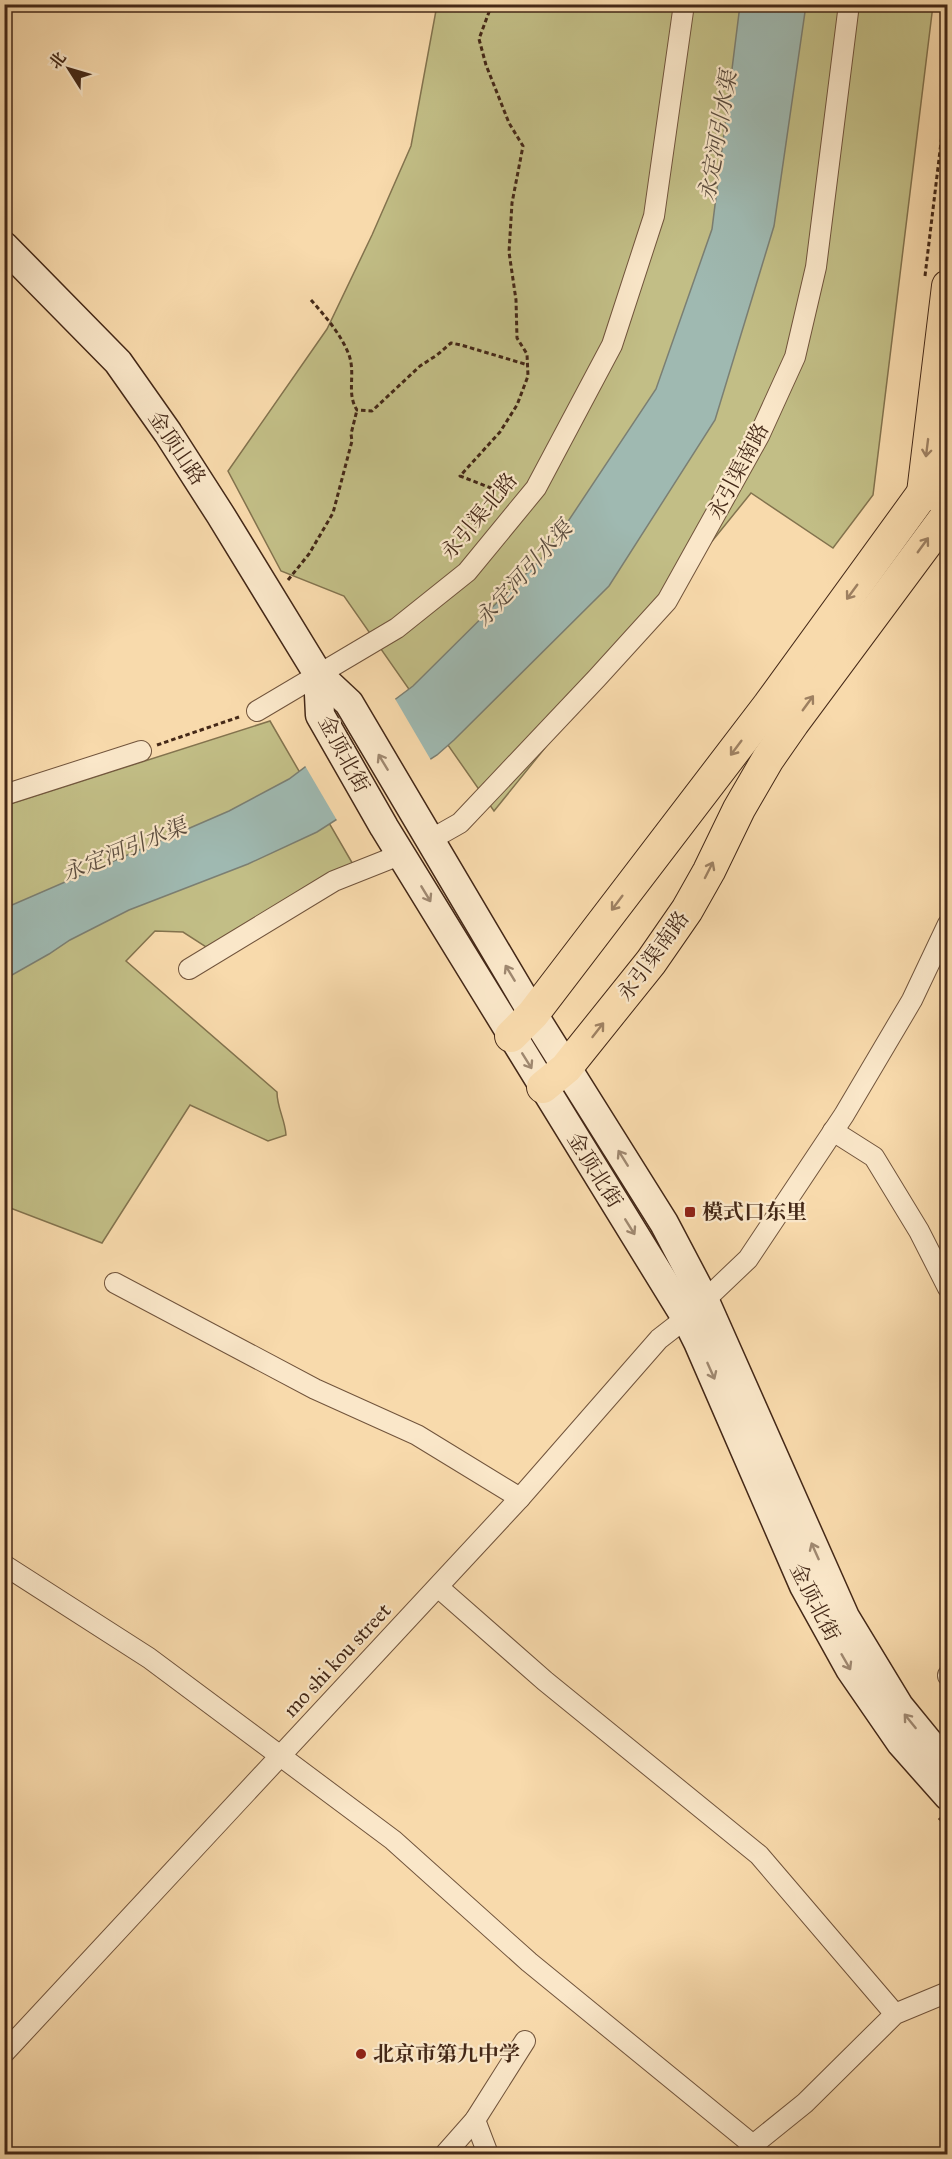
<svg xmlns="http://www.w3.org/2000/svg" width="952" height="2159" font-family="'IM FELL Great Primer','Noto Serif SC',serif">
	<rect width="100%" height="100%" fill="#f8daac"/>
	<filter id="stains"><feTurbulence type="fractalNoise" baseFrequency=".00333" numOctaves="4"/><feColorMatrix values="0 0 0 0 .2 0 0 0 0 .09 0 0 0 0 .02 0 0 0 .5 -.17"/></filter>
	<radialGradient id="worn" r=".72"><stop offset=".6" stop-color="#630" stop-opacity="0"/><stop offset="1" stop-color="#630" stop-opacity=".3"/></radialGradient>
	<!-- green -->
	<g fill="#c2be86" stroke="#83734e" stroke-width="1.5">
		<polygon points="437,5 933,5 873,495 833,548 751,493 494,811 344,596 281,571 228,471 327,329 372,235 411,146"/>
		<path d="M270,721L354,866L206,947L183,932L155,931L126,961L277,1092C277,1108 285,1119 286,1135L268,1141L190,1105L102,1243L5,1206L4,806Z"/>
	</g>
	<!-- water -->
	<polygon fill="#9fb9b1" stroke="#7b7f73" stroke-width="1.5" points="740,5 806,5 774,226 715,420 609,586 454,740 437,755 317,832 248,864 129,910 70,940 49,954 5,979 5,908 229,811 289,779 413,686 547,553 656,389 712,229"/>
	<!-- pier -->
	<polygon fill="#f8daac" points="394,697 432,762 338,822 304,764"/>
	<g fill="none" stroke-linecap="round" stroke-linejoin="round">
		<defs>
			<g id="street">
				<polyline points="257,711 397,628 467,572 536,488 612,345 654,216 684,4"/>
				<polyline points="4,795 141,751"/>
				<polyline points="430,840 460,823 597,678 667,601 759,436 795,357 816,267 849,4"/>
				<polyline points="189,969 334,881 402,854"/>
				<polyline points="833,1131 874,1157 919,1231 948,1288"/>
				<polyline points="115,1283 315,1389 417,1435 520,1498"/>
				<polyline points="4,1565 149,1658 393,1840 529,1962 753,2145"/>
				<polyline points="438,1587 545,1681 759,1855 895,2014"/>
				<polyline points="948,1675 948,1676"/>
				<polyline points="4,2053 520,1498 659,1339 686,1318 748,1259 844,1115 912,1000 948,924"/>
				<polyline points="475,2120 488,2154"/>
				<polyline points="445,2154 475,2120 525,2041"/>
				<polyline points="746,2154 753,2145 805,2103 895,2014 948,1992"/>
			</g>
			<g id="secondary">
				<polyline points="4,246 118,362 168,433 220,514 318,674 349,703 533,1014 664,1223 704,1299 845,1617 899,1706 948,1766"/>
				<polyline points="923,493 948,471"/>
				<polyline points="318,674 320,715 384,827 686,1318 698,1342 804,1586 850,1669 901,1743 948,1796"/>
			</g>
			<g id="primary">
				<polyline points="944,496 923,493 948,286"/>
				<polyline points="511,1036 533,1014 769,705 923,493"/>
				<polyline points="543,1087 566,1068 651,962 687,910 709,871 739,809 768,759 793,723 948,514"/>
			</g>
		</defs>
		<!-- street casing -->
		<use href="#street" stroke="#71543c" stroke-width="22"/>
		<!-- secondary casing -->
		<use href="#secondary" stroke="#442817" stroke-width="31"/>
		<!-- primary casing -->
		<use href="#primary" stroke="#442817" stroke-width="34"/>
		<!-- path -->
		<g stroke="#442817" stroke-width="3" stroke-dasharray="4.5 3" stroke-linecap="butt">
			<polyline points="492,4 479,39 486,65 509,123 523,146 512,203 509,252 516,300 517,338 527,354 528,376 517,405 500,432 460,476 491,488 509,492"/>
			<polyline points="925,276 948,84"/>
			<path d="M311,300C325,316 341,334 349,355C356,375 346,393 357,410L372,411L420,366L437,355L451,343L461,345L528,365"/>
			<polyline points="288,580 309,554 333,513 352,441 351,434 357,410"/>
			<polyline points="157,745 239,717"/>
			<polyline points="939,1818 948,1827"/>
		</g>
		<!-- street -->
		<use href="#street" stroke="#fae7c9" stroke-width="20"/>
		<!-- secondary -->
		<use href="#secondary" stroke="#fae7c9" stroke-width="28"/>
		<!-- primary -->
		<use href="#primary" stroke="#f8daac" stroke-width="32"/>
	</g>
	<!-- one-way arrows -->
	<defs><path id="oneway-shaft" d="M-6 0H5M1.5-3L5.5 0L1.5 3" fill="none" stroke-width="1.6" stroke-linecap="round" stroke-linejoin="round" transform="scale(1.5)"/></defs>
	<g stroke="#9e8162">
		<use href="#oneway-shaft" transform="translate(927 448) rotate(97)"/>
		<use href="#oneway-shaft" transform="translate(923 545) rotate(-54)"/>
		<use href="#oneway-shaft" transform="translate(852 592) rotate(126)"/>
		<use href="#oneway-shaft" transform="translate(808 703) rotate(-54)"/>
		<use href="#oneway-shaft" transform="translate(736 748) rotate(127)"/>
		<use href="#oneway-shaft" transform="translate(709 870) rotate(-63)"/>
		<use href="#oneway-shaft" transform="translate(617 903) rotate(127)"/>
		<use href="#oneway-shaft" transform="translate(598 1030) rotate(-52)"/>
	</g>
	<g stroke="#9f8870">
		<use href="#oneway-shaft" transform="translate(383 762) rotate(-121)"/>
		<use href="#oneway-shaft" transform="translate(426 894) rotate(59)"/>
		<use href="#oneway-shaft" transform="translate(510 973) rotate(-121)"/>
		<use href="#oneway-shaft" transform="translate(527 1061) rotate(58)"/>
		<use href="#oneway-shaft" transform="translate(623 1158) rotate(-122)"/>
		<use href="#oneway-shaft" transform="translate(630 1227) rotate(58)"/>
		<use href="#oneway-shaft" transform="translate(711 1371) rotate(66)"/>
		<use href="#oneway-shaft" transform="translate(815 1551) rotate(-114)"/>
		<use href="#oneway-shaft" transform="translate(846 1662) rotate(60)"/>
		<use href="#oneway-shaft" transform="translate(910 1721) rotate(-129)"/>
	</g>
	<!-- markers -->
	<g fill="#8f2418" stroke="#fae7c9" stroke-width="2">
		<rect x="684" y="1206" width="12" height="12" rx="3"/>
		<circle cx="361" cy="2054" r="6"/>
	</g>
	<g text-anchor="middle" stroke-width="4.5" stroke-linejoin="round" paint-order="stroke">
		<!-- street labels -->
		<g font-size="21" fill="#442817" stroke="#fae7c9">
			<text transform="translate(177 448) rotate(56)" y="7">金顶山路</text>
			<text transform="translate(738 471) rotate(-62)" y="7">永引渠南路</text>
			<text transform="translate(479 516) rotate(-50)" y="7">永引渠北路</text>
			<text transform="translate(344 754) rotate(62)" y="7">金顶北街</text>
			<text transform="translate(653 956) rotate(-54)" y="7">永引渠南路</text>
			<text transform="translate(595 1170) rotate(58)" y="7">金顶北街</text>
			<text transform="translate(815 1602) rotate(63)" y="7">金顶北街</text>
			<text transform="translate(337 1660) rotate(-47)" y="7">mo shi kou street</text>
		</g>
		<!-- poi labels -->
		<g font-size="21" font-weight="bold" fill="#442817" stroke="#fae7c9" text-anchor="start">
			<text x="702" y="1219">模式口东里</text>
			<text x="373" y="2061">北京市第九中学</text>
		</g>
		<!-- water labels -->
		<g font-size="22" font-style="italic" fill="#5b4c3e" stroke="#fae7c9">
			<text transform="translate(717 136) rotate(-80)" y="8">永定河引水渠</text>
			<text transform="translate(523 573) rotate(-48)" y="8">永定河引水渠</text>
			<text transform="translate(124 849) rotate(-22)" y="8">永定河引水渠</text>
		</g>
	</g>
	<!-- margin -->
	<rect width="952" height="2159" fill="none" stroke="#f8daac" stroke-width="24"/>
	<rect x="6" y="6" width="940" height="2147" fill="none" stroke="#442817" stroke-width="3"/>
	<rect x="12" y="12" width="928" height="2135" fill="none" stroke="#442817" stroke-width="1.5"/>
	<!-- north arrow -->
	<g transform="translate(69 69) rotate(307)" stroke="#fae7c9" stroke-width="4.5" paint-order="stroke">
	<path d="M0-4.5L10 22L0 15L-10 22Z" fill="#442817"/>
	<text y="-9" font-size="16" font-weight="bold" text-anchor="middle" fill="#442817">北</text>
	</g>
	<rect width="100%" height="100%" filter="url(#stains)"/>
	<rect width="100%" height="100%" fill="url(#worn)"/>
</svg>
